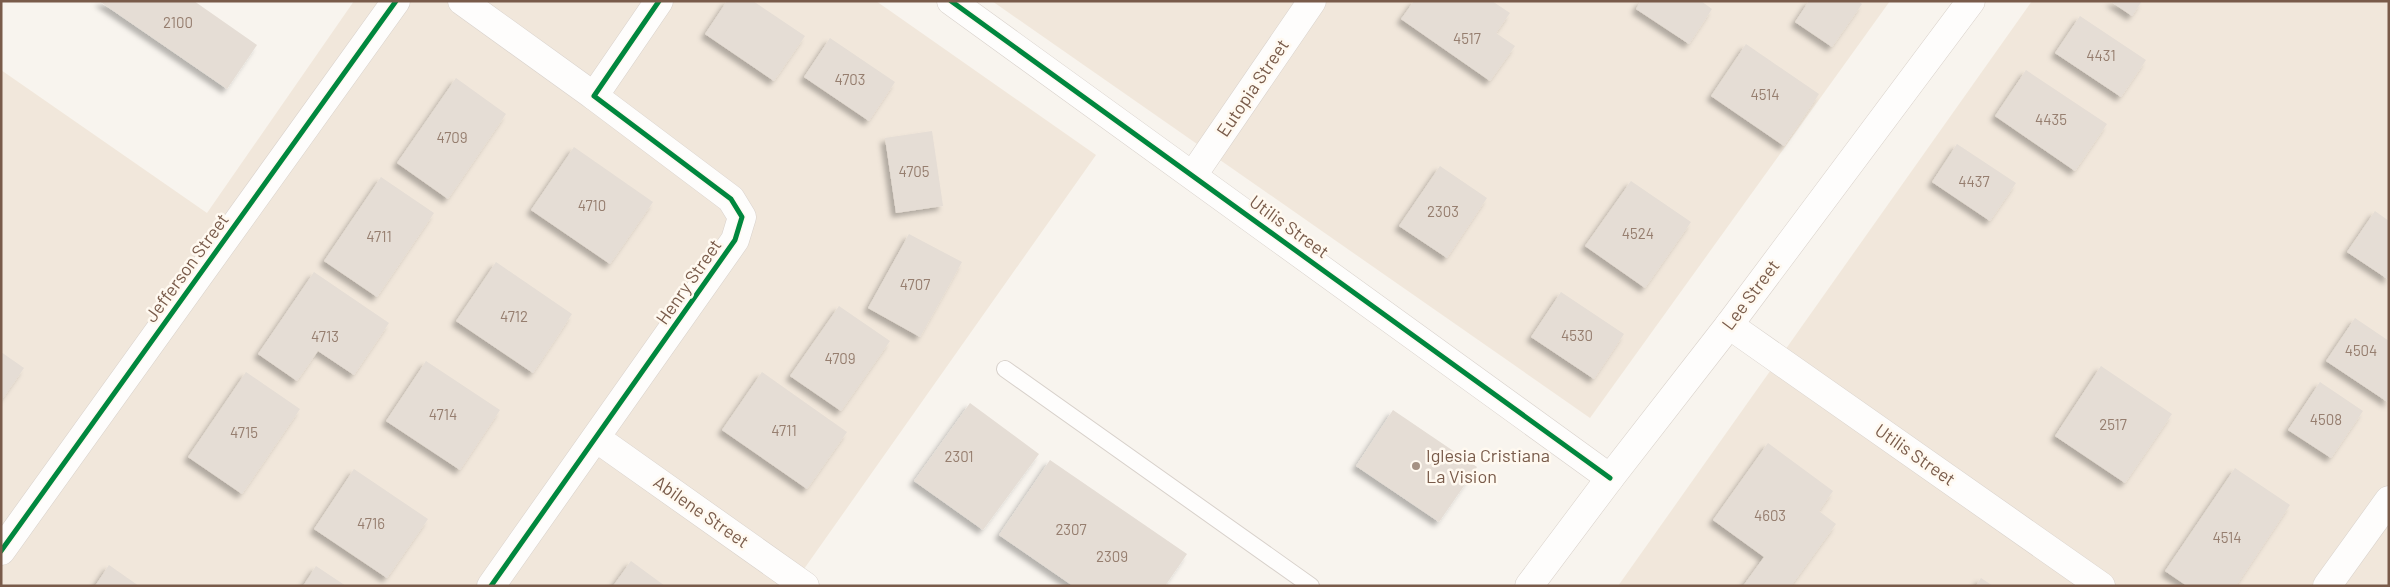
<svg xmlns="http://www.w3.org/2000/svg" width="2390" height="587" font-family="Barlow,sans-serif">
	<defs>
		<filter id="shadow"><feDropShadow dx="-4.5" dy="4.5" stdDeviation="2.5" flood-color="#0004"/></filter>
	</defs>
	<rect width="100%" height="100%" fill="#f8f4ee"/>
	<!-- residential -->
	<g fill="#f1e7db">
		<polygon points="354,1 876,1 1096,155 792,586 1,586 1,70 207,213"/>
		<polygon points="992,1 1890,1 1590,418"/>
		<polygon points="2032,1 2389,1 2389,586 1618,586"/>
	</g>
	<!-- building -->
	<g fill="#e5ddd5" filter="url(#shadow)">
		<polygon points="99,1 194,1 257,45 227,89"/>
		<polygon points="727,1 753,1 805,36 774,81 705,34"/>
		<polygon points="1414,1 1492,1 1510,13 1496,33 1515,46 1490,81 1401,19"/>
		<polygon points="1641,1 1701,1 1712,9 1689,44 1636,9"/>
		<polygon points="1809,1 1858,1 1862,4 1832,47 1795,22"/>
		<polygon points="2110,1 2142,1 2132,16"/>
		<polygon points="2080,16 2146,60 2121,97 2055,53"/>
		<polygon points="830,38 895,82 869,121 804,77"/>
		<polygon points="1746,44 1819,94 1784,146 1711,96"/>
		<polygon points="2026,70 2107,124 2075,171 1995,116"/>
		<polygon points="456,78 506,114 448,199 397,163"/>
		<polygon points="932,131 943,206 896,213 885,138"/>
		<polygon points="1957,144 2016,183 1990,221 1932,182"/>
		<polygon points="574,147 653,202 610,264 531,210"/>
		<polygon points="1440,166 1487,198 1447,258 1399,226"/>
		<polygon points="381,177 434,213 377,297 324,261"/>
		<polygon points="1631,181 1691,222 1645,288 1585,246"/>
		<polygon points="2375,211 2389,221 2389,280 2347,252"/>
		<polygon points="909,234 962,262 920,337 868,308"/>
		<polygon points="496,262 572,314 533,373 456,321"/>
		<polygon points="314,272 389,323 354,375 318,351 297,381 258,354"/>
		<polygon points="1561,292 1624,334 1594,379 1531,337"/>
		<polygon points="839,306 890,341 841,411 790,376"/>
		<polygon points="2355,318 2389,341 2389,403 2326,361"/>
		<polygon points="1,352 24,368 1,401"/>
		<polygon points="426,361 500,410 460,470 386,421"/>
		<polygon points="2101,366 2172,414 2125,483 2055,436"/>
		<polygon points="246,372 300,409 242,494 188,457"/>
		<polygon points="762,372 847,432 807,489 722,430"/>
		<polygon points="2320,382 2363,411 2331,458 2288,430"/>
		<polygon points="970,403 1039,454 983,530 914,481"/>
		<polygon points="1393,410 1477,467 1439,522 1356,466"/>
		<polygon points="1768,443 1833,491 1819,511 1836,524 1791,586 1743,586 1764,557 1713,520"/>
		<polygon points="1050,460 1187,554 1165,586 1073,586 999,535"/>
		<polygon points="2235,468 2290,505 2236,586 2187,586 2165,571"/>
		<polygon points="354,469 428,519 387,578 314,529"/>
		<polygon points="631,561 665,586 613,586"/>
		<polygon points="109,565 139,586 95,586"/>
		<polygon points="316,566 346,586 303,586"/>
		<polygon points="1981,578 1993,586 1976,586"/>
	</g>
	<g fill="none" stroke-linecap="round" stroke-linejoin="round">
		<defs>
			<polyline id="service" points="1005,369 1311,586"/>
			<g id="minor">
				<polyline points="462,1 594,96"/>
				<polyline points="951,1 1610,478"/>
				<polyline points="1193,175 1312,1"/>
				<polyline points="1729,325 2101,586"/>
				<polyline points="596,438 805,586"/>
				<polyline points="1,551 396,1"/>
				<polyline points="491,586 735,240 742,217 731,199 594,96 659,1"/>
				<polyline points="2327,586 2389,500"/>
			</g>
			<polyline id="secondary" points="1529,586 1610,478 1729,325 1971,1"/>
		</defs>
		<!-- service casing -->
		<use href="#service" stroke="#d8d1cb" stroke-width="18"/>
		<!-- minor casing -->
		<use href="#minor" stroke="#d8d1cb" stroke-width="29"/>
		<!-- secondary casing -->
		<use href="#secondary" stroke="#d8d0c9" stroke-width="29"/>
		<!-- service -->
		<use href="#service" stroke="#fefdfc" stroke-width="16"/>
		<!-- minor -->
		<use href="#minor" stroke="#fefdfc" stroke-width="28"/>
		<!-- secondary -->
		<use href="#secondary" stroke="#fefdfc" stroke-width="28"/>
		<defs>
			<g id="cycleway">
				<polyline points="951,1 1610,478"/>
				<polyline points="1,551 396,1"/>
				<polyline points="491,586 735,240 742,217 731,199 594,96 659,1"/>
			</g>
		</defs>
		<!-- cycleway casing -->
		<use href="#cycleway" stroke="#fff9f0" stroke-width="8"/>
		<!-- cycleway -->
		<use href="#cycleway" stroke="#00873e" stroke-width="5"/>
	</g>
	<!-- markers -->
	<circle fill="#a59183" stroke="#fff9f0" stroke-width="2" cx="1416" cy="466" r="5"/>
	<g text-anchor="middle" stroke-width="5" stroke-linejoin="round" paint-order="stroke">
		<!-- number labels -->
		<g font-size="15" fill="#967e6f">
			<text x="178" y="28">2100</text>
			<text x="1467" y="44">4517</text>
			<text x="2101" y="61">4431</text>
			<text x="850" y="85">4703</text>
			<text x="1765" y="100">4514</text>
			<text x="2051" y="125">4435</text>
			<text x="452" y="143">4709</text>
			<text x="914" y="177">4705</text>
			<text x="1974" y="187">4437</text>
			<text x="592" y="211">4710</text>
			<text x="1443" y="217">2303</text>
			<text x="1638" y="239">4524</text>
			<text x="379" y="242">4711</text>
			<text x="915" y="290">4707</text>
			<text x="514" y="322">4712</text>
			<text x="1577" y="341">4530</text>
			<text x="325" y="342">4713</text>
			<text x="2361" y="356">4504</text>
			<text x="840" y="364">4709</text>
			<text x="443" y="420">4714</text>
			<text x="2326" y="425">4508</text>
			<text x="2113" y="430">2517</text>
			<text x="784" y="436">4711</text>
			<text x="244" y="438">4715</text>
			<text x="959" y="462">2301</text>
			<text x="1770" y="521">4603</text>
			<text x="371" y="529">4716</text>
			<text x="1071" y="535">2307</text>
			<text x="2227" y="543">4514</text>
			<text x="1112" y="562">2309</text>
		</g>
		<!-- street labels -->
		<g font-size="18" fill="#795b4a" stroke="#fff9f0">
			<text transform="translate(1253 88) rotate(-56)" y="6">Eutopia Street</text>
			<text transform="translate(1289 227) rotate(36)" y="6">Utilis Street</text>
			<text transform="translate(187 268) rotate(-54)" y="6">Jefferson Street</text>
			<text transform="translate(689 282) rotate(-55)" y="6">Henry Street</text>
			<text transform="translate(1751 295) rotate(-53)" y="6">Lee Street</text>
			<text transform="translate(1915 455) rotate(35)" y="6">Utilis Street</text>
			<text transform="translate(701 512) rotate(35)" y="6">Abilene Street</text>
		</g>
		<!-- poi labels -->
		<g font-size="18" fill="#795b4a" stroke="#fff9f0" text-anchor="start">
			<text x="1426" y="462">Iglesia Cristiana<tspan x="1426" dy="21">La Vision</tspan></text>
		</g>
	</g>
	<!-- border -->
	<rect width="2390" height="587" fill="none" stroke="#795b4a" stroke-width="5"/>
</svg>
